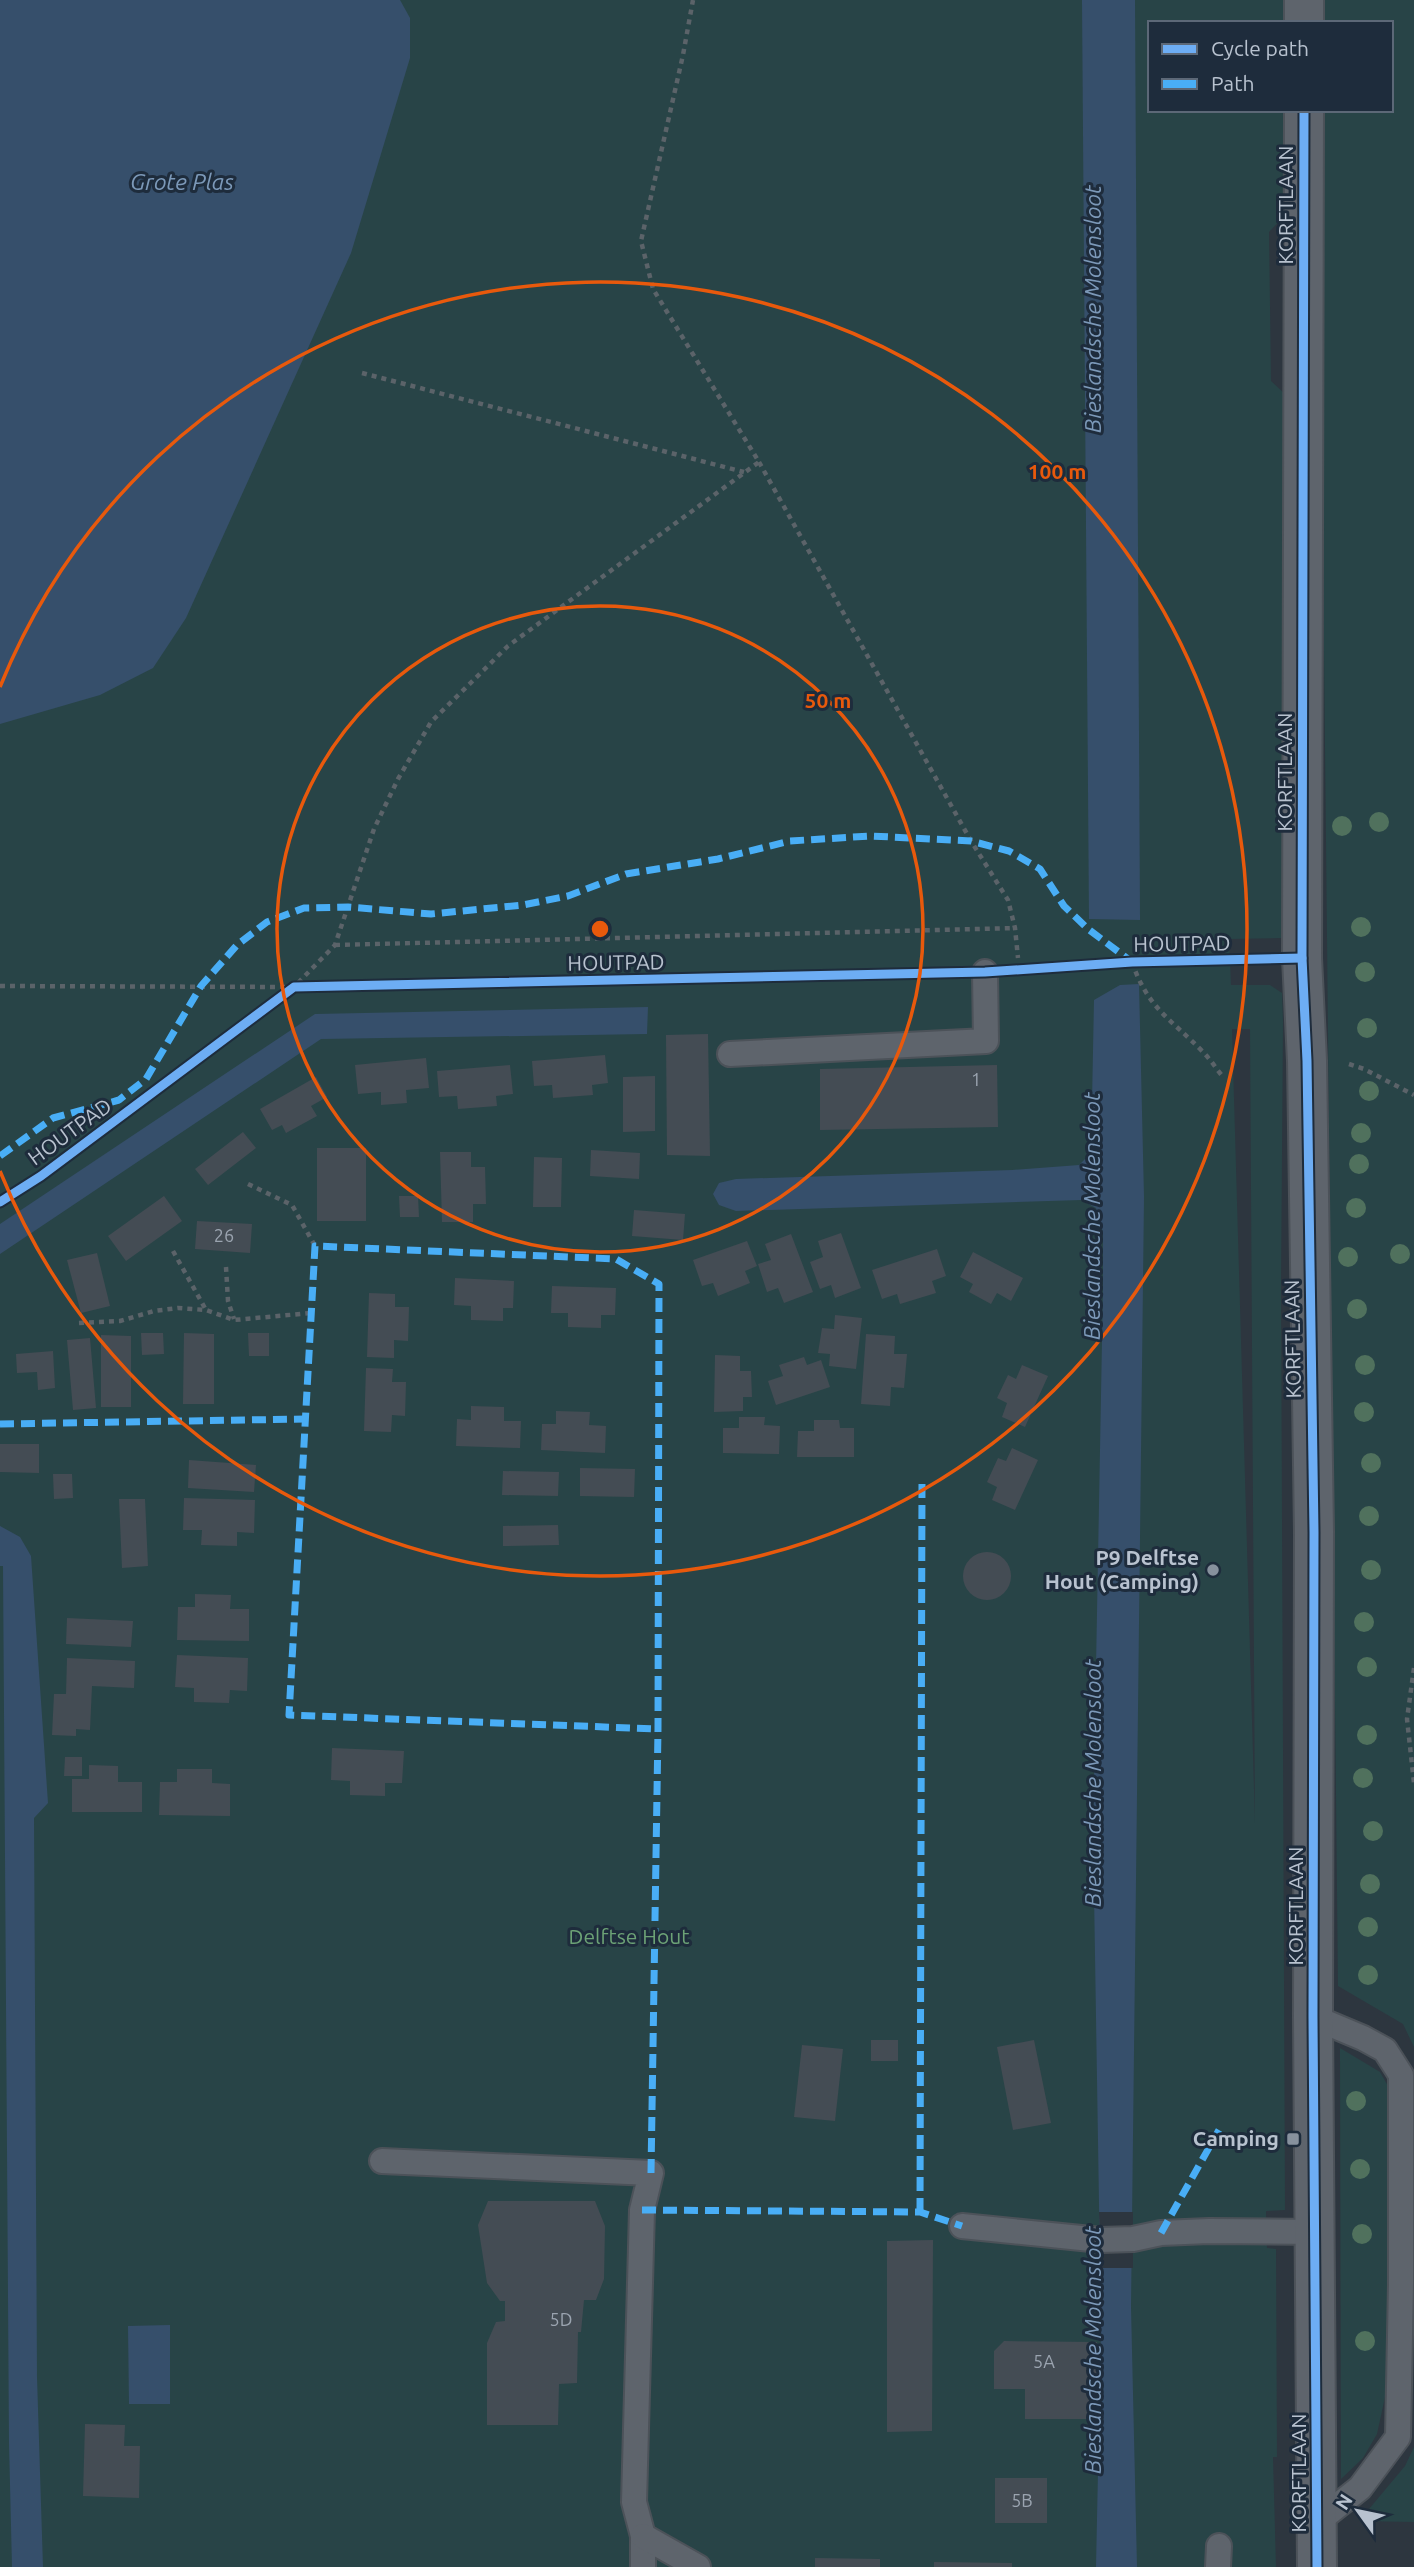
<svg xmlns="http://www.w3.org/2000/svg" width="1414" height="2567" font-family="Ubuntu,sans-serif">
	<rect width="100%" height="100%" fill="#2d363f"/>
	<!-- green -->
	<g fill="#284447" fill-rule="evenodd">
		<path d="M0,0H1286V23H1150V110H1287V213L1269,232L1271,381L1285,394L1282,938L1229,939L1231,985H1270L1282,993L1283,1022L1281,1288L1285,2210L1266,2211L1267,2248L1276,2249L1277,2457H1273L1276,2567H0ZM1232,1029H1250L1255,1824Z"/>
		<polygon points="1323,0 1414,0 1414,2047 1403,2024 1338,1986 1324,651 1324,110 1391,110 1391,23 1323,23"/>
		<polygon points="1340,2048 1380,2072 1392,2093 1393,2249 1387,2388 1377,2434 1363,2458 1341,2479"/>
		<polygon points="1414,2447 1414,2522 1359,2521 1405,2466"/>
	</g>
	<!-- water -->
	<g fill="#364f6b">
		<polygon points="0,0 400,0 410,18 410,58 351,253 186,618 153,668 100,695 0,724"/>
		<polygon points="1082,0 1135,0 1140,920 1089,919"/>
		<polygon points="1139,984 1144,1197 1131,2307 1137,2567 1096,2567 1101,2328 1093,1830 1103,1287 1103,1233 1096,1208 1081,1200 736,1211 719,1205 713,1194 719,1183 736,1179 1012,1170 1079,1165 1091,1153 1094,1000 1120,985"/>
		<polygon points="648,1007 647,1034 321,1039 0,1254 0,1224 315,1014"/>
		<polygon points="0,1526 20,1537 31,1556 48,1803 34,1818 37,2377 43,2567 12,2567 9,2443 3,1566 0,1566"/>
		<polygon points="170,2325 170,2404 129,2404 128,2326"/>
	</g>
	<!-- pier -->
	<polygon fill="#2d363f" points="1099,2212 1133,2212 1133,2268 1101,2268"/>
	<!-- building -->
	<g fill="#444c54">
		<polygon points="708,1034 710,1156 667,1155 666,1035"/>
		<polygon points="605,1055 608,1083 592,1085 593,1095 553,1098 552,1085 534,1086 532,1061"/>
		<polygon points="426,1058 429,1088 406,1090 407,1103 381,1105 381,1092 358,1094 355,1065"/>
		<polygon points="510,1065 513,1094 496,1096 497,1106 458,1109 457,1096 439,1097 437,1071"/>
		<polygon points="997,1065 998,1127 820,1130 820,1069"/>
		<polygon points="655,1076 655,1131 623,1132 623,1077"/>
		<polygon points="316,1077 327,1097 311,1106 317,1116 286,1133 282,1125 272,1130 260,1109"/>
		<polygon points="243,1132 256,1148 208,1185 195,1169"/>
		<rect x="317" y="1148" width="49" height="73"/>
		<polygon points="591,1150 640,1153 639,1179 590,1176"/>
		<polygon points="440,1152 471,1152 471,1167 485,1167 486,1204 473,1204 473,1222 442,1222"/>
		<polygon points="534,1157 562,1158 561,1207 533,1207"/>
		<polygon points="164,1196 182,1221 126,1261 108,1236"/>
		<polygon points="399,1196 418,1196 419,1217 400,1217"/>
		<polygon points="634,1210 685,1214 683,1240 632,1236"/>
		<polygon points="197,1221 252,1224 250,1253 195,1249"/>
		<polygon points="841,1233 861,1288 835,1298 831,1285 820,1289 810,1262 823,1257 818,1241"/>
		<polygon points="791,1234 813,1292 784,1303 778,1288 767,1292 758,1264 771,1260 765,1244"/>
		<polygon points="747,1241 757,1266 745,1271 750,1283 718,1296 713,1283 702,1286 693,1260"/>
		<polygon points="937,1249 946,1276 932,1281 936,1293 900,1304 897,1294 882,1299 872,1270"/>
		<polygon points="973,1252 1023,1278 1011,1301 997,1293 991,1304 969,1292 973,1284 960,1277"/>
		<polygon points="97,1253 110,1306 81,1313 67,1260"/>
		<polygon points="455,1278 514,1281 513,1308 503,1308 503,1321 471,1320 471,1306 454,1305"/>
		<polygon points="552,1286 616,1288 615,1315 601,1315 601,1328 568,1327 568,1313 551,1313"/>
		<polygon points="369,1293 395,1294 395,1307 409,1307 408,1341 394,1340 394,1358 367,1357"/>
		<polygon points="835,1315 862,1318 856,1369 829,1366 830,1354 818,1353 822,1328 834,1329"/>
		<polygon points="141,1333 163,1333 164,1354 142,1355"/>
		<polygon points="184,1333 214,1334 214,1404 183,1404"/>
		<polygon points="248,1333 269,1333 269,1356 249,1356"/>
		<polygon points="866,1334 895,1336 894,1354 907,1354 904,1388 891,1387 890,1406 861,1404"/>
		<polygon points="101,1335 131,1336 131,1407 101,1407"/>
		<polygon points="90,1338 96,1408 73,1410 67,1340"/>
		<polygon points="53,1351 55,1388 38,1390 37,1372 17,1373 16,1354"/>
		<polygon points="715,1355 740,1356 740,1371 751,1371 752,1397 743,1397 743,1411 714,1412"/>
		<polygon points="804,1357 807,1365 821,1360 830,1387 776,1405 768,1381 783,1376 779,1365"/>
		<polygon points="1022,1365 1048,1376 1025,1427 1002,1417 1007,1403 997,1398 1008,1375 1016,1379"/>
		<polygon points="366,1368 393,1369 392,1382 406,1382 405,1416 392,1415 391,1432 364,1431"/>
		<polygon points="471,1406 504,1407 504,1421 521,1421 520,1448 456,1446 457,1419 471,1420"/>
		<polygon points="556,1411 590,1412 589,1425 606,1426 605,1453 541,1450 542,1424 556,1424"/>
		<polygon points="739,1417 765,1417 764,1425 780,1426 779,1454 723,1453 723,1428 739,1428"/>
		<polygon points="814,1420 839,1420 840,1428 854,1428 854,1457 797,1457 798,1431 814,1431"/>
		<polygon points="0,1444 39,1444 39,1473 0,1472"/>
		<polygon points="1012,1448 1038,1460 1015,1510 992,1500 997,1487 987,1482 998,1458 1006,1461"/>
		<polygon points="189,1460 256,1465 254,1492 188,1488"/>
		<polygon points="580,1468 635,1469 634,1497 580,1496"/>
		<polygon points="503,1471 559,1472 558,1496 502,1495"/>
		<polygon points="53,1474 72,1474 73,1498 54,1499"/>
		<polygon points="184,1498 255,1500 254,1533 237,1532 237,1546 201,1545 202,1530 183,1530"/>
		<polygon points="119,1499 145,1499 148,1566 122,1568"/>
		<polygon points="558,1525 559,1545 503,1546 503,1526"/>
		<circle cx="987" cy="1576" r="24"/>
		<polygon points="195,1594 231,1595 230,1609 249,1609 249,1641 177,1640 178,1607 195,1607"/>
		<polygon points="67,1618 133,1621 131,1647 66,1644"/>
		<polygon points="177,1655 248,1658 247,1691 230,1690 229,1703 194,1702 194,1688 175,1687"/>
		<polygon points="67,1658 135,1661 134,1688 92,1686 90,1730 76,1729 76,1736 52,1735 54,1694 66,1694"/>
		<polygon points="332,1748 404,1751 402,1783 385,1783 385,1796 350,1795 350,1781 331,1780"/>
		<polygon points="65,1757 82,1757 82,1776 64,1776"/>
		<polygon points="89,1765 118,1766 118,1782 142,1782 142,1812 72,1812 72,1779 89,1779"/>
		<polygon points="177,1769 212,1769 212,1783 230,1784 230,1816 159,1815 160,1782 177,1782"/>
		<rect x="871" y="2040" width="27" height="21"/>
		<polygon points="1034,2040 1051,2123 1013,2130 997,2047"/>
		<polygon points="802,2045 843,2049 835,2121 794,2117"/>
		<polygon points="488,2201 595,2201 605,2226 604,2279 596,2300 584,2300 581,2332 578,2332 577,2383 559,2384 558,2425 487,2425 487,2343 496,2322 505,2321 505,2301 500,2301 487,2283 478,2225"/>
		<polygon points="933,2240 932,2431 887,2432 887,2241"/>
		<polygon points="1004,2341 1097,2342 1097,2390 1089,2390 1089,2419 1025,2419 1025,2389 994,2389 994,2351"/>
		<polygon points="85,2424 125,2425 124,2446 140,2446 139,2498 83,2496"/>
		<rect x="995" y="2478" width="52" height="45"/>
		<polygon points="815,2558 880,2559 880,2567 815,2567"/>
		<polygon points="934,2562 1012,2563 1012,2567 934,2567"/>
	</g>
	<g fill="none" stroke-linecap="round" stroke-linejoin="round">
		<defs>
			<g id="service">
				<polyline points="730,1054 986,1041 985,972"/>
				<polyline points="1313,2017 1363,2038 1385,2050 1401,2075 1401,2284 1398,2437 1360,2488 1317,2522"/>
				<polyline points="382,2161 651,2173 642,2210 634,2502 643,2536 643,2567"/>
				<polyline points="962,2226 1101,2240 1133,2239 1161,2233 1209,2231 1316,2232"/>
				<polyline points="643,2536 698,2567"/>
				<polyline points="1218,2567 1219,2546"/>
			</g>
			<g id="minor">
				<polyline points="1304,23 1304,0"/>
				<polyline points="1304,110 1302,958 1307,1061 1314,1532 1313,2017 1317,2567"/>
			</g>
		</defs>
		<!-- service casing -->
		<use href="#service" stroke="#4c5259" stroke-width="28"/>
		<!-- minor casing -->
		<use href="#minor" stroke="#4c5259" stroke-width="42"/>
		<!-- path -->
		<g stroke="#5b6369" stroke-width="4.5" stroke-dasharray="5 5" stroke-linecap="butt">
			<polyline points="362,373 744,472"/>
			<polyline points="759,462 971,841 1008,900 1015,928 1018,958"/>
			<polyline points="335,945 1015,928"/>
			<path d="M1132,962C1148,1009 1171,1019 1203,1052C1211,1060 1217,1070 1224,1078"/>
			<polyline points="0,986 294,987 335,945 374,829 398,779 431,722 508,646 759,462 653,289 641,241 683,55 693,0"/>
			<polyline points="1349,1064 1364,1069 1414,1095"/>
			<polyline points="248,1184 292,1205 315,1246"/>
			<polyline points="173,1251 206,1310"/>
			<polyline points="226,1267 228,1301 234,1319"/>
			<polyline points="79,1323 120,1321 154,1311 178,1308 206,1310 234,1320 311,1313"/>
			<polyline points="1414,1668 1407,1719 1414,1783"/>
		</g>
		<!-- service -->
		<use href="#service" stroke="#5e646c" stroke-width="24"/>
		<!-- minor -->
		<use href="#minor" stroke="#5e646c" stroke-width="38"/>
		<!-- quiet -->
		<g stroke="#49aef6" stroke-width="7" stroke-dasharray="14 7" stroke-linecap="butt">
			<polyline points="0,1156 53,1118 119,1100 146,1079 201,986 237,945 267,922 304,908 348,907 431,914 523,905 568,896 626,874 718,859 790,841 871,836 971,841 1009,851 1040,869 1064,906 1088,929 1132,962"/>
			<polyline points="0,1424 305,1419"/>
			<polyline points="651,2173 658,1729 659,1284 616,1259 315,1246 289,1715 658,1729"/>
			<polyline points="642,2210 920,2212 962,2226"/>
			<polyline points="920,2212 922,1481"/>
			<polyline points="1161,2233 1219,2130"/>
		</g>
		<defs>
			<g id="cycleway">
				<polyline points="1304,110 1302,958 1307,1061 1314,1532 1313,2017 1317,2567"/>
				<polyline points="0,1202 41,1176 294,987 985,972 1132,962 1302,958"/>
			</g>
		</defs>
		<!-- cycleway casing -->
		<use href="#cycleway" stroke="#1e2c3c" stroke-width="13"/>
		<!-- cycleway -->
		<use href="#cycleway" stroke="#6dadf4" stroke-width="9"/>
	</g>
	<!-- trees -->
	<g fill="#50715d">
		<circle cx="1379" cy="822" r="10"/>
		<circle cx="1342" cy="826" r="10"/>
		<circle cx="1361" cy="927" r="10"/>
		<circle cx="1365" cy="972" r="10"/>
		<circle cx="1367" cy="1028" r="10"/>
		<circle cx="1369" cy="1091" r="10"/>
		<circle cx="1361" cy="1133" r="10"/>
		<circle cx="1359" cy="1164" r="10"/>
		<circle cx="1356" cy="1208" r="10"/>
		<circle cx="1400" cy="1254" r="10"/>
		<circle cx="1348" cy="1257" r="10"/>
		<circle cx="1357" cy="1309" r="10"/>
		<circle cx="1365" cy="1365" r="10"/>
		<circle cx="1364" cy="1412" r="10"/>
		<circle cx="1371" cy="1463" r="10"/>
		<circle cx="1369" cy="1516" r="10"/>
		<circle cx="1371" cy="1570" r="10"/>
		<circle cx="1364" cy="1622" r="10"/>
		<circle cx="1367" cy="1667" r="10"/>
		<circle cx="1367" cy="1735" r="10"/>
		<circle cx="1363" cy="1778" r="10"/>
		<circle cx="1373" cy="1831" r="10"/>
		<circle cx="1370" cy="1884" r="10"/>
		<circle cx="1368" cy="1927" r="10"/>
		<circle cx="1368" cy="1975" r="10"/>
		<circle cx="1356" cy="2101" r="10"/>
		<circle cx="1360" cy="2169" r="10"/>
		<circle cx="1362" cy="2234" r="10"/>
		<circle cx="1365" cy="2341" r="10"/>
	</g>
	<!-- distance rings -->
	<g fill="none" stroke="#e8590c" stroke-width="3.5">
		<circle cx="600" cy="929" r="323"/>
		<path d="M0 687A647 647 0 1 1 0 1171"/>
	</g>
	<!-- markers -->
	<g fill="#87919d" stroke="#1e2c3c" stroke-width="2.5">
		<circle cx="1213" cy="1570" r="7"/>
		<rect x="1286" y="2132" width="14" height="14" rx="3.5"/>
	</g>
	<g text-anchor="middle" stroke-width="6" stroke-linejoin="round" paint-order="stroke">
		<!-- number labels -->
		<g font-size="18" fill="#9ba4b0">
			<text x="976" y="1086">1</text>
			<text x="224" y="1242">26</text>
			<text x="561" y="2326">5D</text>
			<text x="1044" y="2368">5A</text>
			<text x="1022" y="2507">5B</text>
		</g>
		<!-- street labels -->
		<g font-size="21" fill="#b8c2cf" stroke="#1e2c3c">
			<text transform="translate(1286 205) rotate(-90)" y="7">KORFTLAAN</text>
			<text transform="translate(1285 772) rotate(-90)" y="7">KORFTLAAN</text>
			<text transform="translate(1182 944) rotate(-1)" y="7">HOUTPAD</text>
			<text transform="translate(616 963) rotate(-1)" y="7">HOUTPAD</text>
			<text transform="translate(70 1132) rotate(-36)" y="7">HOUTPAD</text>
			<text transform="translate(1293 1339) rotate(-91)" y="7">KORFTLAAN</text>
			<text transform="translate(1296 1906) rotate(-90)" y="7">KORFTLAAN</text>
			<text transform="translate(1299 2473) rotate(-90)" y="7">KORFTLAAN</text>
		</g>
		<!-- poi labels -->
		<g font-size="21" font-weight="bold" fill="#b8c2cf" stroke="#1e2c3c" text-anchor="end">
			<text x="1199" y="1565">P9 Delftse<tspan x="1199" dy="24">Hout (Camping)</tspan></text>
			<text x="1279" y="2146">Camping</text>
		</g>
		<!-- park labels -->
		<g font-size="21" fill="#6ca276" stroke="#1e2c3c">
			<text x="629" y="1944">Delftse Hout</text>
		</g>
		<!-- water labels -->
		<g font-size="23" font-style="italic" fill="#7c99b9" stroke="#1e2c3c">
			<text x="182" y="190">Grote Plas</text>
			<text transform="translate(1093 309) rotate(-90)" y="8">Bieslandsche Molensloot</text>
			<text transform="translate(1092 1216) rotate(-90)" y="8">Bieslandsche Molensloot</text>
			<text transform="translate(1093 1783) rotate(-90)" y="8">Bieslandsche Molensloot</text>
			<text transform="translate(1093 2350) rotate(-90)" y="8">Bieslandsche Molensloot</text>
		</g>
	</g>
	<circle cx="600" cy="929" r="10" fill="#e8590c" stroke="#1e2c3c" stroke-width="3.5"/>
	<g font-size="21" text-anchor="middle" font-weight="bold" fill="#e8590c" stroke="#1e2c3c" stroke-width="6" stroke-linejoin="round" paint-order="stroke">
		<text x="1057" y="479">100 m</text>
		<text x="828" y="708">50 m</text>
	</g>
	<!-- legend -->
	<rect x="1148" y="21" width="245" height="91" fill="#1e2c3c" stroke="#5c6877" stroke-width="2"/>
	<rect x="1162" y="44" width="35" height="10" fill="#6dadf4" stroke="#5c6877" stroke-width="2"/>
	<text x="1211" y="56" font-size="21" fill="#b8c2cf">Cycle path</text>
	<rect x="1162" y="79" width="35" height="10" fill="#49aef6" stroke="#5c6877" stroke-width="2"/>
	<text x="1211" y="91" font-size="21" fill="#b8c2cf">Path</text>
	<!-- north arrow -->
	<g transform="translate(1358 2511) rotate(303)" stroke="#1e2c3c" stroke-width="5" paint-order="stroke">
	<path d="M0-5L12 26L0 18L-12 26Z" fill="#b8c2cf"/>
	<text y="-10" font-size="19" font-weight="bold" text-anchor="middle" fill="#b8c2cf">N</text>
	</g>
</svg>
